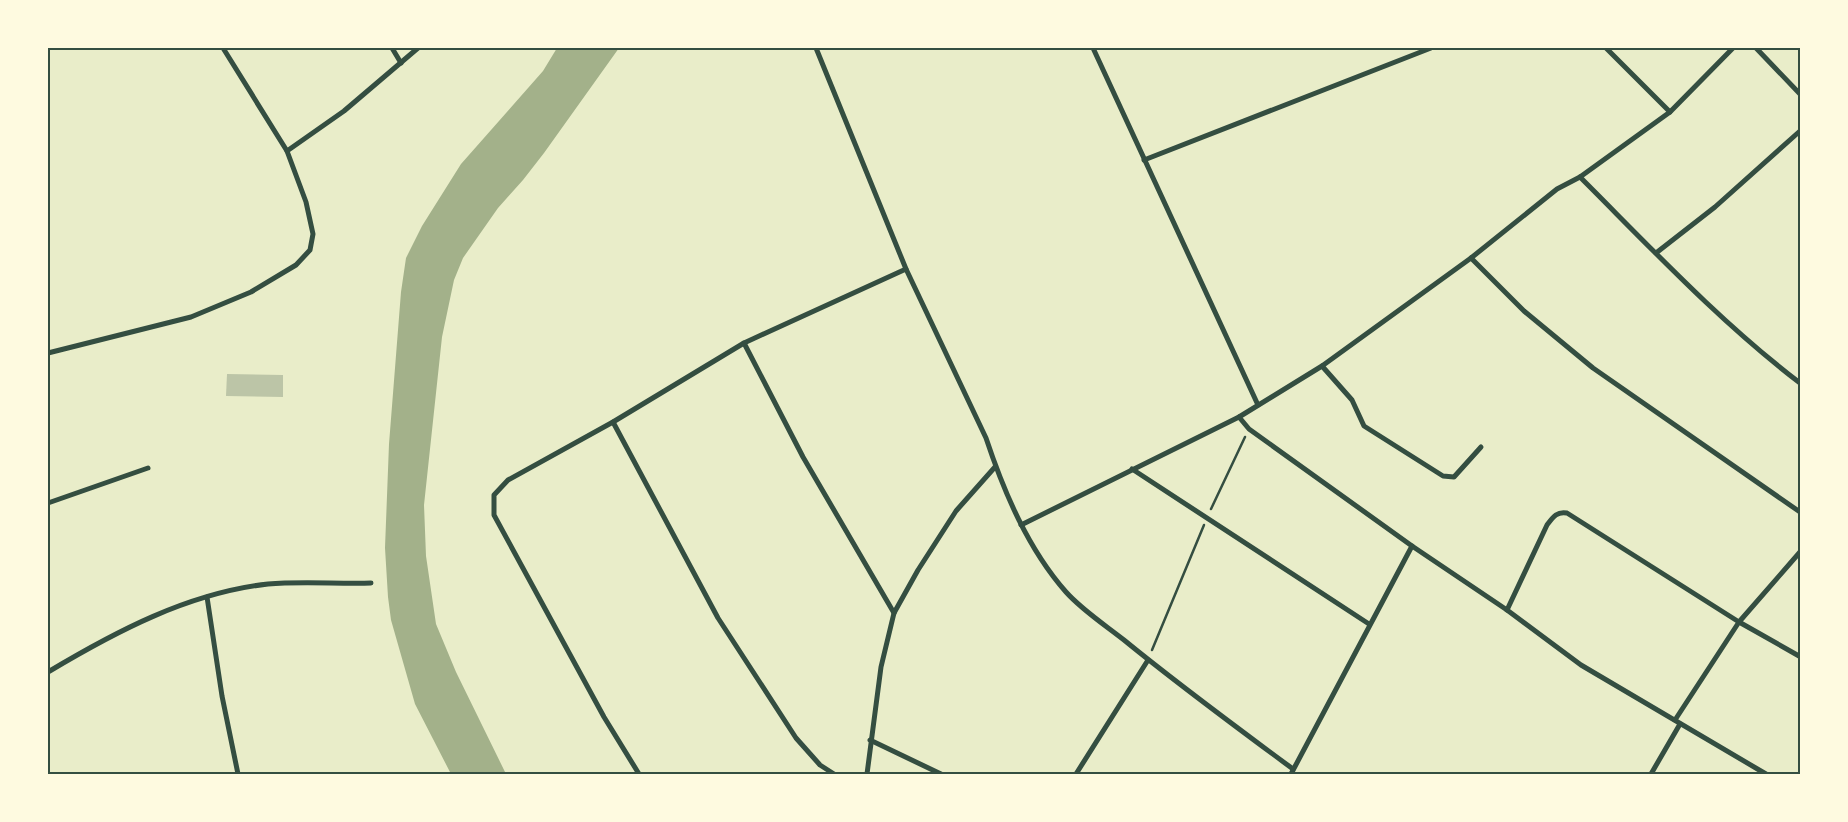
<svg xmlns="http://www.w3.org/2000/svg" width="1848" height="822" font-family="Spectral,serif">
	<rect width="100%" height="100%" fill="#e9edc9"/>
	<!-- water -->
	<polygon fill="#a3b18a" points="557,48 619,48 544,153 523,180 498,208 463,258 454,280 442,337 424,505 426,556 436,624 456,672 506,774 451,774 415,704 391,620 388,597 385,548 389,444 401,292 406,258 422,226 461,164 543,71"/>
	<!-- building -->
	<polygon fill="#bcc5a7" points="227,374 283,375 283,397 226,396"/>
	<g fill="none" stroke-linecap="round" stroke-linejoin="round">
		<!-- path -->
		<g stroke="#344e41" stroke-width="2.5">
			<polyline points="1211,509 1245,437"/>
			<polyline points="1152,650 1204,525"/>
		</g>
		<!-- minor -->
		<g stroke="#344e41" stroke-width="5">
			<polyline points="223,48 287,151"/>
			<polyline points="392,48 401,63"/>
			<path d="M816,48L906,269L986,438C1004,492 1028,549 1066,592C1082,610 1105,625 1124,640C1179,685 1236,727 1293,769"/>
			<polyline points="1093,48 1258,405"/>
			<polyline points="1606,48 1670,112"/>
			<polyline points="1756,48 1800,94"/>
			<polyline points="1144,160 1431,48"/>
			<path d="M1580,177C1651,248 1720,322 1800,383"/>
			<polyline points="1656,253 1715,207 1800,131"/>
			<polyline points="1471,258 1524,311 1593,368 1800,512"/>
			<polyline points="744,343 803,457 894,613"/>
			<polyline points="48,353 191,317 251,292 296,265 310,250 313,234 306,202 287,151 344,111 418,48"/>
			<polyline points="1322,366 1352,400 1364,426 1443,476 1454,477 1481,447"/>
			<polyline points="1239,417 1249,429 1412,546 1507,610 1581,665 1766,774"/>
			<polyline points="613,422 718,618 796,738 820,765 834,774"/>
			<polyline points="1132,469 1369,624"/>
			<polyline points="48,503 148,468"/>
			<polyline points="1021,525 1239,417 1322,366 1471,258 1557,189 1580,177 1670,112 1733,48"/>
			<polyline points="207,597 222,696 238,774"/>
			<path d="M1507,610L1547,525C1553,517 1557,511 1567,513L1739,622L1799,656"/>
			<path d="M48,672C115,632 188,593 268,584C300,581 338,584 371,583"/>
			<polyline points="1675,720 1739,622 1800,552"/>
			<polyline points="870,740 941,774"/>
			<polyline points="639,774 604,717 494,515 494,495 508,480 613,422 744,343 906,269"/>
			<polyline points="867,774 881,667 894,613 918,570 956,511 995,467"/>
			<polyline points="1076,774 1148,660"/>
			<polyline points="1291,774 1412,546"/>
			<polyline points="1651,774 1680,724"/>
		</g>
	</g>
	<!-- border -->
	<rect width="1848" height="822" fill="none" stroke="#fefae0" stroke-width="98"/>
	<rect x="49" y="49" width="1750" height="724" fill="none" stroke="#344e41" stroke-width="2"/>
</svg>
